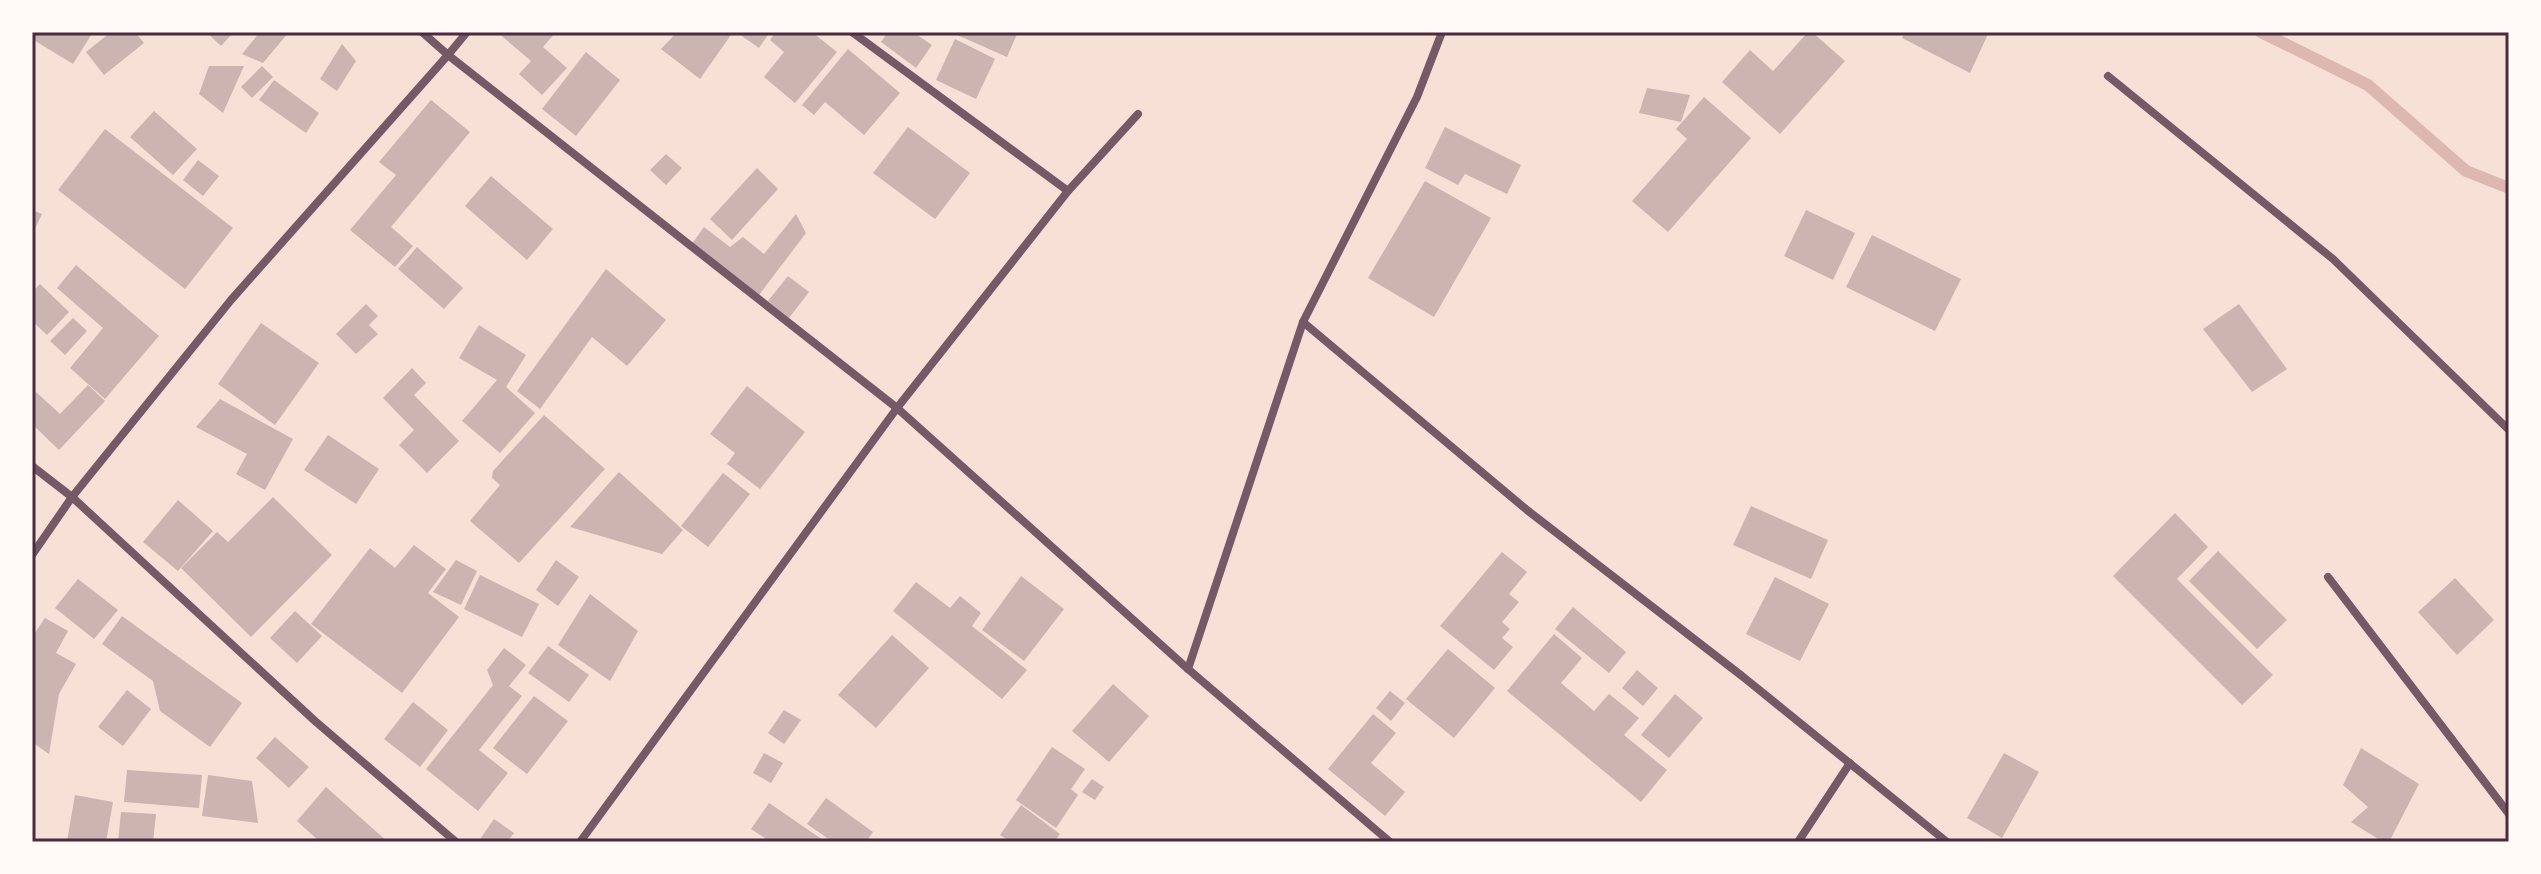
<svg xmlns="http://www.w3.org/2000/svg" width="2541" height="874" font-family="Figtree,sans-serif">
	<rect width="100%" height="100%" fill="#f7e1d7"/>
	<g fill="none" stroke-linecap="round" stroke-linejoin="round">
		<!-- stream -->
		<polyline stroke="#dcb8b0" stroke-width="12" points="2261,32 2368,85 2466,171 2509,188"/>
	</g>
	<!-- building -->
	<g fill="#ccb4b1">
		<polygon points="32,32 93,32 73,64 32,39"/>
		<polygon points="111,32 135,32 144,43 104,75 86,52"/>
		<polygon points="206,32 234,32 221,46"/>
		<polygon points="260,32 289,32 263,63 242,54"/>
		<polygon points="497,32 556,32 543,47 567,68 542,95 519,74 531,61"/>
		<polygon points="677,32 733,32 700,79 661,49"/>
		<polygon points="741,32 770,32 759,48 739,34"/>
		<polygon points="776,32 812,32 837,52 795,103 764,77 784,52 770,40"/>
		<polygon points="888,32 913,32 932,45 916,68 881,42"/>
		<polygon points="956,32 1018,32 1007,57 955,34"/>
		<polygon points="1808,32 1812,32 1845,61 1780,134 1722,82 1750,50 1773,71"/>
		<polygon points="1905,32 1989,32 1970,73 1902,38"/>
		<polygon points="955,39 995,59 976,99 936,80"/>
		<polygon points="342,44 356,61 337,91 320,79"/>
		<polygon points="848,49 900,93 864,135 825,102 814,115 802,105"/>
		<polygon points="586,52 620,80 576,136 542,109"/>
		<polygon points="209,66 244,66 223,113 199,94"/>
		<polygon points="262,66 273,77 252,98 241,87"/>
		<polygon points="274,80 319,113 306,133 259,100"/>
		<polygon points="1647,88 1690,95 1681,122 1639,113"/>
		<polygon points="1704,97 1751,138 1668,232 1632,201 1687,139 1676,129"/>
		<polygon points="431,100 470,132 391,227 413,246 395,267 350,230 396,175 379,162"/>
		<polygon points="154,111 197,149 173,175 130,137"/>
		<polygon points="908,127 970,173 935,219 873,173"/>
		<polygon points="1445,127 1521,165 1507,194 1465,174 1458,185 1425,168"/>
		<polygon points="105,129 233,228 185,289 58,190"/>
		<polygon points="666,154 682,168 666,185 650,170"/>
		<polygon points="198,160 219,176 203,196 183,180"/>
		<polygon points="757,168 778,189 732,240 710,219"/>
		<polygon points="491,176 553,229 527,260 465,206"/>
		<polygon points="1425,181 1491,218 1434,317 1368,278"/>
		<polygon points="32,210 42,214 32,235"/>
		<polygon points="1806,210 1855,233 1833,280 1784,256"/>
		<polygon points="796,214 806,233 759,295 691,245 704,227 730,247 743,237 764,254"/>
		<polygon points="1872,235 1961,279 1935,331 1846,287"/>
		<polygon points="417,247 463,288 444,309 398,269"/>
		<polygon points="76,265 159,336 105,399 70,368 103,328 57,288"/>
		<polygon points="606,269 666,320 627,366 592,337 540,409 517,391"/>
		<polygon points="788,276 809,292 789,318 768,301"/>
		<polygon points="40,284 69,312 47,335 32,321 32,292"/>
		<polygon points="366,304 378,316 369,325 378,334 356,354 336,334"/>
		<polygon points="2239,304 2287,369 2252,392 2203,329"/>
		<polygon points="73,318 87,331 65,355 50,341"/>
		<polygon points="261,323 319,363 275,425 218,384"/>
		<polygon points="479,325 526,355 506,387 535,413 500,453 462,421 497,380 459,358"/>
		<polygon points="412,368 426,383 414,395 459,441 427,473 399,445 414,430 383,398"/>
		<polygon points="88,385 105,401 59,450 32,424 32,397 36,392 60,414"/>
		<polygon points="747,386 805,432 760,489 727,464 735,453 710,434"/>
		<polygon points="220,399 293,439 265,490 236,474 247,454 196,427"/>
		<polygon points="544,415 605,469 519,563 470,521 500,485 492,478 493,471"/>
		<polygon points="328,435 379,469 356,504 304,470"/>
		<polygon points="619,472 683,530 662,554 570,527"/>
		<polygon points="723,473 750,494 708,547 681,526"/>
		<polygon points="273,497 332,555 251,637 181,568 217,532 228,542"/>
		<polygon points="178,500 213,531 178,571 143,542"/>
		<polygon points="1751,506 1828,540 1811,579 1733,545"/>
		<polygon points="2175,513 2208,547 2177,579 2273,675 2242,705 2113,576"/>
		<polygon points="414,545 446,569 428,593 459,617 402,693 311,624 370,548 395,568"/>
		<polygon points="2218,551 2287,620 2257,649 2189,581"/>
		<polygon points="1502,552 1527,572 1509,594 1519,602 1502,622 1510,629 1502,638 1513,647 1494,670 1440,626"/>
		<polygon points="456,560 477,571 461,605 433,592"/>
		<polygon points="556,560 579,577 558,606 536,590"/>
		<polygon points="480,575 539,604 522,637 464,609"/>
		<polygon points="1021,576 1064,609 1024,661 982,630"/>
		<polygon points="1775,577 1829,604 1800,661 1746,634"/>
		<polygon points="2455,578 2494,620 2457,655 2418,612"/>
		<polygon points="78,579 118,610 94,639 55,608"/>
		<polygon points="916,582 950,608 960,596 981,613 972,626 1027,670 1002,699 893,611"/>
		<polygon points="590,594 638,631 610,681 558,645"/>
		<polygon points="1573,607 1626,652 1609,673 1555,629"/>
		<polygon points="295,611 322,636 297,663 270,638"/>
		<polygon points="122,616 242,703 210,747 160,711 153,681 102,644"/>
		<polygon points="45,618 68,631 56,653 76,664 59,694 49,754 32,742 32,637"/>
		<polygon points="1554,634 1582,658 1561,683 1594,711 1609,694 1639,718 1624,735 1667,770 1641,802 1507,691"/>
		<polygon points="892,635 929,668 876,728 838,695"/>
		<polygon points="548,646 589,675 569,702 528,673"/>
		<polygon points="504,648 526,665 509,686 522,696 479,750 508,773 478,811 426,769 493,685 487,670"/>
		<polygon points="1448,649 1495,688 1454,738 1406,699"/>
		<polygon points="1637,670 1658,688 1643,706 1622,688"/>
		<polygon points="1113,684 1149,716 1109,762 1072,731"/>
		<polygon points="127,690 151,709 123,746 98,727"/>
		<polygon points="1390,691 1405,703 1391,721 1376,708"/>
		<polygon points="1675,694 1703,718 1669,758 1641,735"/>
		<polygon points="534,696 568,721 527,774 493,748"/>
		<polygon points="413,702 448,730 420,767 384,739"/>
		<polygon points="784,710 801,720 784,744 768,733"/>
		<polygon points="1373,714 1396,733 1371,763 1405,792 1385,816 1328,769"/>
		<polygon points="275,737 309,767 289,788 256,758"/>
		<polygon points="1052,747 1085,769 1071,789 1078,795 1056,828 1016,800"/>
		<polygon points="2361,748 2419,784 2389,842 2383,842 2351,822 2368,807 2343,785"/>
		<polygon points="764,753 783,763 771,783 753,773"/>
		<polygon points="2004,753 2039,772 2002,838 1967,818"/>
		<polygon points="127,770 202,775 199,808 124,802"/>
		<polygon points="208,775 252,781 258,823 202,816"/>
		<polygon points="1092,779 1104,787 1095,800 1082,792"/>
		<polygon points="326,787 388,842 320,842 297,821"/>
		<polygon points="75,795 113,802 106,842 67,841"/>
		<polygon points="826,798 873,832 866,842 833,842 807,824"/>
		<polygon points="769,803 826,842 771,842 751,829"/>
		<polygon points="1021,805 1060,834 1054,842 1011,842 1000,835"/>
		<polygon points="121,812 156,814 153,842 118,842"/>
		<polygon points="494,819 514,833 507,842 478,842"/>
	</g>
	<g fill="none" stroke-linecap="round" stroke-linejoin="round">
		<!-- minor -->
		<g stroke="#755966" stroke-width="8">
			<polyline points="467,32 448,55 897,408 1188,669 1390,842"/>
			<polyline points="852,32 1068,191"/>
			<polyline points="2108,76 2333,259 2509,430"/>
			<polyline points="1303,322 1527,510 1742,676 1947,842"/>
			<polyline points="32,466 72,497 231,300 448,55 422,32"/>
			<polyline points="32,555 72,497 315,721 456,842"/>
			<polyline points="2328,577 2509,814"/>
			<polyline points="1188,669 1303,322 1417,97 1442,32"/>
			<polyline points="580,842 897,408 1068,191 1138,114"/>
			<polyline points="1798,842 1850,763"/>
		</g>
	</g>
	<!-- border -->
	<rect width="2541" height="874" fill="none" stroke="#fffaf5" stroke-width="68"/>
	<rect x="34" y="34" width="2473" height="806" fill="none" stroke="#4a2c40" stroke-width="3"/>
</svg>
